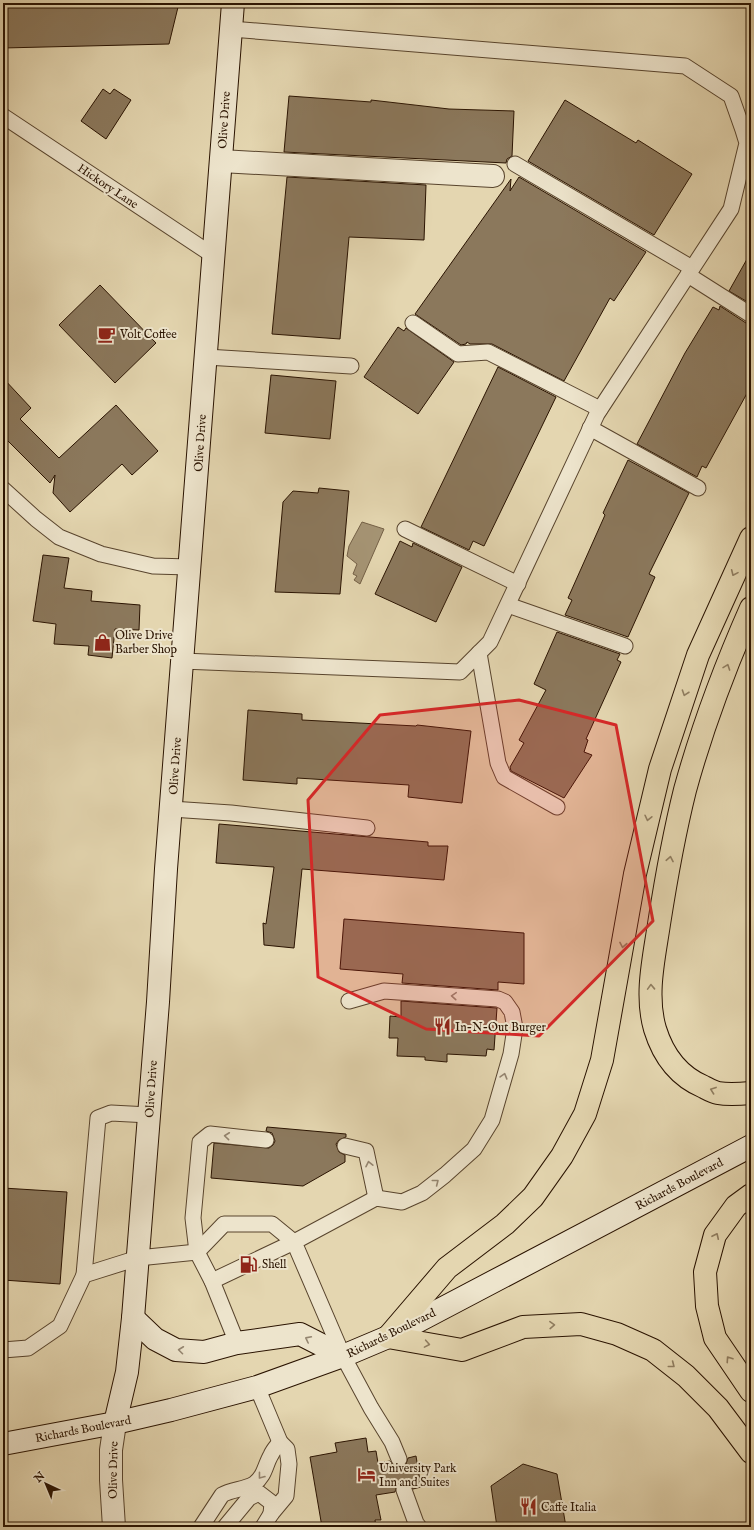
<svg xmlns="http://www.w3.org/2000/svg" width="754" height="1530" font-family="'IM FELL English',serif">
	<rect width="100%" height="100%" fill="#e4d6b0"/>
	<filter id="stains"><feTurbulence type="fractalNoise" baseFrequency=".005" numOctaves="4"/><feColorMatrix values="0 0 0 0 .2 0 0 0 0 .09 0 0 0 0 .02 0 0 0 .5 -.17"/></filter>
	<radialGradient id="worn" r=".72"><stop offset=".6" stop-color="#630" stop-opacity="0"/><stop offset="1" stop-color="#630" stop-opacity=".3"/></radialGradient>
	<!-- water -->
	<polygon fill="#a59474" stroke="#746046" points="362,522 384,529 360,584 354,580 357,576 353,574 357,564 347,556 349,546"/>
	<!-- building -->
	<g fill="#8b785c" stroke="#2a1301">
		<polygon points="3,3 179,3 169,44 3,48"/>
		<polygon points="103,89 110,94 114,89 131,100 106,139 81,121"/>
		<polygon points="289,96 371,102 371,100 449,109 514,111 512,156 507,159 506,163 284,152"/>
		<polygon points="565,100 636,143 638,140 692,174 654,235 528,161"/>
		<polygon points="287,177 426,185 424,240 349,237 340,339 272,334"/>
		<polygon points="519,177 646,252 614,301 610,298 564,381 492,344 470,344 467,342 466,344 461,345 415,314 511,179 510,191"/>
		<polygon points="751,252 751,304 729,291"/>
		<polygon points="100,285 156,343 115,383 59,325"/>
		<polygon points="720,306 746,323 751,324 751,386 706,468 702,466 697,477 637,444 685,353 713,307 719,310"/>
		<polygon points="398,327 404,331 406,328 454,362 418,414 364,377"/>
		<polygon points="498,367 556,397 484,546 473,541 469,550 421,527"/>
		<polygon points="271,375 336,381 330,439 265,433"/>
		<polygon points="3,378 31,408 20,419 59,458 116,405 158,451 132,475 122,464 70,512 53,493 55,475 50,483 3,436"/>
		<polygon points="628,460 689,493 649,574 655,577 628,637 565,615 572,600 568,598 605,515 603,513"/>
		<polygon points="319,488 349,491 340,594 275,592 283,502 293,491 318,493"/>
		<polygon points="400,541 412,547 413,543 462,567 436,622 375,594"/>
		<polygon points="43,555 69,558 64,588 92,591 91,601 140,605 139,630 115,629 112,658 88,655 89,646 54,644 56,624 33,621"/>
		<polygon points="557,632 620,654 617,660 621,662 586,739 588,740 584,752 592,755 564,798 517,774 511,771 510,767 524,743 519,740 546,690 534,684"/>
		<polygon points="248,710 302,714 302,720 416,726 417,725 471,731 462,803 408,797 409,785 297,778 297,784 243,780"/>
		<polygon points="219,824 428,842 428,846 448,846 444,880 302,869 294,948 264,945 263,923 266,924 274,867 216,863"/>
		<polygon points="344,919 524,933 524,984 498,982 498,990 402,983 403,974 340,969"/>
		<polygon points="401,1001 497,1008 494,1050 487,1049 486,1056 447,1054 447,1062 425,1060 425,1057 397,1056 398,1038 389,1038 390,1016 401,1017"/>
		<polygon points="267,1127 346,1134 346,1137 339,1140 336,1144 339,1152 345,1155 345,1162 303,1186 211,1178 214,1143 269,1148 273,1145 275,1141 272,1133 266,1131"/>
		<polygon points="3,1188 67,1192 60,1284 3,1280"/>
		<polygon points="366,1438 368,1452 376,1451 378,1463 390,1461 394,1466 402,1467 406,1464 408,1458 416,1456 421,1487 413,1489 409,1483 401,1481 397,1485 395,1492 376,1495 381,1520 375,1520 376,1527 322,1527 310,1457 337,1452 335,1443"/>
		<polygon points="523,1464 557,1474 566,1527 497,1527 491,1486"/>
	</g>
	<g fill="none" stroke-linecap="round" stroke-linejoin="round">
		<defs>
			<g id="lane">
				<polyline points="3,116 214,256"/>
				<polyline points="515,164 692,268"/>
				<polyline points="688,275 751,315"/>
				<polyline points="413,323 458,354 488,352 600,409"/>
				<polyline points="206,357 351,366"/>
				<polyline points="590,428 698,488"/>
				<polyline points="3,489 36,519 59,537 101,554 153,566 190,567"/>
				<polyline points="405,529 518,584"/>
				<polyline points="508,605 625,646"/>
				<polyline points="479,653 498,763 504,777 557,807"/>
				<polyline points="182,661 460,672 490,642 597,414 731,209 747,143 743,130 731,96 685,66 231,29"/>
				<polyline points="171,809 231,813 367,828"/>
				<polyline points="349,1001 384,991 498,999 505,1002 512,1012 515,1028 511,1054 492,1120 474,1149 445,1175 422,1193 402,1202 376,1198 294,1242 343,1356 371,1408 392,1442 399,1459"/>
				<polyline points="345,1146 366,1151 376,1198"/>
				<polyline points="84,1275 98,1118 111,1113 149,1115"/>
				<polyline points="237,1343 212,1281 197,1252 193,1218 200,1142 210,1134 266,1140"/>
				<polyline points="3,1350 28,1348 60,1326 84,1275 138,1258 197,1252 224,1224 272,1224 294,1242 212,1281"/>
				<polyline points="257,1387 280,1442 287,1449 289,1464 286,1496 271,1514 263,1527"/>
				<polyline points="404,1490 416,1523 419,1527"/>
				<path d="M201,1527L222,1495C232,1489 244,1490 254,1484C265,1476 265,1465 271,1455C273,1450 277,1446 280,1442"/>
				<polyline points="225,1527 249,1498 259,1493 272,1503 271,1514"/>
			</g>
			<g id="street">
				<polyline points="221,161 493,176"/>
				<polyline points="114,1527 111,1480 111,1450 115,1423"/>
			</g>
			<g id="secondary">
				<polyline points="133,1318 155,1339 176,1350 204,1352 237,1343 300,1334 343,1356"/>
				<polyline points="115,1423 127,1372 133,1318 158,1002 166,869 233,3"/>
				<polyline points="3,1444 115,1423 171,1410 257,1387 343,1356 388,1337 751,1146"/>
			</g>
			<g id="highway">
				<path d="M751,608C725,667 702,728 685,790C674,834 666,879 659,924C654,958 645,995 655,1029C663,1055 678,1076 704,1087C708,1089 713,1092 718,1093C729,1095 740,1094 751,1093"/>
				<polyline points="751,1195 736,1206 715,1235 705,1272 707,1306 715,1338 751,1391"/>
				<polyline points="388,1337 447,1268 505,1224 533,1197 562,1156 585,1114 602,1060 635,874 660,769 698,655 751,538"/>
				<polyline points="388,1337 462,1350 523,1327 581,1324 617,1334 653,1350 686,1376 718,1408 751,1452"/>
			</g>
		</defs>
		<!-- lane casing -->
		<use href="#lane" stroke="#58442d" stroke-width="17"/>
		<!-- street casing -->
		<use href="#street" stroke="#58442d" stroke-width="24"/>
		<!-- secondary casing -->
		<use href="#secondary" stroke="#2a1301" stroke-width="24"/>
		<!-- highway casing -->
		<use href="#highway" stroke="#2a1301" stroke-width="24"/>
		<!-- lane -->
		<use href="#lane" stroke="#ede4cc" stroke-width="15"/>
		<!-- street -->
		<use href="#street" stroke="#ede4cc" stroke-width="22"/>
		<!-- secondary -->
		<use href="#secondary" stroke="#ede4cc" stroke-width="22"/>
		<!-- highway -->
		<use href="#highway" stroke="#e4d6b0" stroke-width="22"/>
	</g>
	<!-- one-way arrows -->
	<defs><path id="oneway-chevron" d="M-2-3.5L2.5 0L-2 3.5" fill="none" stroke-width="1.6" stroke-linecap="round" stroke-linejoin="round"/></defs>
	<g stroke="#907e61">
		<use href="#oneway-chevron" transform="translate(734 573) rotate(114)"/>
		<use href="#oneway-chevron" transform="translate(727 667) rotate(-70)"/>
		<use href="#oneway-chevron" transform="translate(685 693) rotate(109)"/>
		<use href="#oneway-chevron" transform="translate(648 818) rotate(103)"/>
		<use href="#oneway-chevron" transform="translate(670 859) rotate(-79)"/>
		<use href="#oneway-chevron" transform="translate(623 945) rotate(100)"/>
		<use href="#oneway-chevron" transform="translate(651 987) rotate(-92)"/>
		<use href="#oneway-chevron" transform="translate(713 1090) rotate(-160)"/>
		<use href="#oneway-chevron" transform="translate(716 1236) rotate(-65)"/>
		<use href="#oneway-chevron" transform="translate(552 1325) rotate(-2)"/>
		<use href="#oneway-chevron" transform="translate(427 1344) rotate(10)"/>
		<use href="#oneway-chevron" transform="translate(729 1359) rotate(-124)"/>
		<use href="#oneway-chevron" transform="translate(672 1365) rotate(38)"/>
	</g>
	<g stroke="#958671">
		<use href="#oneway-chevron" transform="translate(454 996) rotate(-176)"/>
		<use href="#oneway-chevron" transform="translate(504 1076) rotate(-74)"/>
		<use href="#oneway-chevron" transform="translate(227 1136) rotate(-174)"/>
		<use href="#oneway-chevron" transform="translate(369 1164) rotate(-102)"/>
		<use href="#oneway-chevron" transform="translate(436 1182) rotate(-38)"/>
		<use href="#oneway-chevron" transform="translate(308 1339) rotate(-153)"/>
		<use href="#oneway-chevron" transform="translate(181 1350) rotate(-173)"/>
		<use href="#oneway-chevron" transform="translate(261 1476) rotate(128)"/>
	</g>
	<!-- marked area -->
	<path fill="#d62828" fill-opacity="0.2" stroke="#d62828" stroke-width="3" stroke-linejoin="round" d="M519,700L616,725L653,921L539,1036L426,1029L318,977L308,800L380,715Z"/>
	<!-- icons -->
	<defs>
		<symbol id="cafe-bare" viewBox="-9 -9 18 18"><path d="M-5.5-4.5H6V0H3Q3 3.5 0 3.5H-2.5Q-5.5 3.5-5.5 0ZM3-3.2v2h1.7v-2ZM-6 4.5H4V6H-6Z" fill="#8f2418" stroke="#ede4cc" stroke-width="2.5" paint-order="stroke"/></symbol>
		<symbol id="shop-bare" viewBox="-9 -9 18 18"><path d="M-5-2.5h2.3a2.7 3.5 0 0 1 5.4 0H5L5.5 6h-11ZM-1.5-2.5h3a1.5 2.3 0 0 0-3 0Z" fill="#8f2418" stroke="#ede4cc" stroke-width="2.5" paint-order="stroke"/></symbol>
		<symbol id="restaurant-bare" viewBox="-9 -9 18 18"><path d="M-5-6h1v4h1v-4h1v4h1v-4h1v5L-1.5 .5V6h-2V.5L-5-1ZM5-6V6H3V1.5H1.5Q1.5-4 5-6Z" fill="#8f2418" stroke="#ede4cc" stroke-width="2.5" paint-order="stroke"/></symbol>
		<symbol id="fuel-bare" viewBox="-9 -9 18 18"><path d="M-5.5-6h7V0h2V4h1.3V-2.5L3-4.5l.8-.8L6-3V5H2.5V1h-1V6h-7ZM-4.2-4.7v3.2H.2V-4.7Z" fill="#8f2418" stroke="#ede4cc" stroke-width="2.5" paint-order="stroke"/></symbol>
		<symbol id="hotel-bare" viewBox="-9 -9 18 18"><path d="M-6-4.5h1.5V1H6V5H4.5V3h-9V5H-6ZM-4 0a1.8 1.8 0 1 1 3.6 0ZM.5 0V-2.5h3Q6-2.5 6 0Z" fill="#8f2418" stroke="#ede4cc" stroke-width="2.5" paint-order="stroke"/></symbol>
	</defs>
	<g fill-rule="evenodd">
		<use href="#cafe-bare" x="94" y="322" width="25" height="25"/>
		<use href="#shop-bare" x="90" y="630" width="25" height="25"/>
		<use href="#restaurant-bare" x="430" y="1014" width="25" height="25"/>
		<use href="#fuel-bare" x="236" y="1252" width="25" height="25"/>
		<use href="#hotel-bare" x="354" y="1462" width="25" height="25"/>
		<use href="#restaurant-bare" x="516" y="1494" width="25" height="25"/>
	</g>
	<g text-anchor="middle" stroke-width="4" stroke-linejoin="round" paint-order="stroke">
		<!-- street labels -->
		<g font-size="12" fill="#2a1301" stroke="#ede4cc">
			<text transform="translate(224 120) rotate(-86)" y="4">Olive Drive</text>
			<text transform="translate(108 186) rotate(34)" y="4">Hickory Lane</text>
			<text transform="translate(200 443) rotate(-86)" y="4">Olive Drive</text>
			<text transform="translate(175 766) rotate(-86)" y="4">Olive Drive</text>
			<text transform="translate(151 1089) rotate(-86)" y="4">Olive Drive</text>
			<text transform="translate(679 1184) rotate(-28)" y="4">Richards Boulevard</text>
			<text transform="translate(391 1333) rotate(-26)" y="4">Richards Boulevard</text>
			<text transform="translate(83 1429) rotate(-11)" y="4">Richards Boulevard</text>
			<text transform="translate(113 1470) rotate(-89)" y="4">Olive Drive</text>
		</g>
		<!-- poi labels -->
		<g font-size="12" fill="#2a1301" stroke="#ede4cc" text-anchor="start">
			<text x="120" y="338">Volt Coffee</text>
			<text x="115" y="639">Olive Drive<tspan x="115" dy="14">Barber Shop</tspan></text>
			<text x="455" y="1031">In-N-Out Burger</text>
			<text x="262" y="1268">Shell</text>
			<text x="379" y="1472">University Park<tspan x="379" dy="14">Inn and Suites</tspan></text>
			<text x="541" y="1511">Caffe Italia</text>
		</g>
	</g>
	<!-- margin -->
	<rect width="754" height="1530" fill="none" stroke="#e4d6b0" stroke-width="16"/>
	<rect x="4" y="4" width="746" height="1522" fill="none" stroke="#2a1301" stroke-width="2"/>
	<rect x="8" y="8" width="738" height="1514" fill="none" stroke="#2a1301"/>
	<!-- north arrow -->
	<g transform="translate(46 1484) rotate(316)" stroke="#ede4cc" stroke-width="3" paint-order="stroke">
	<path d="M0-3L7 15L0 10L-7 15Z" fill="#2a1301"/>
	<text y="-6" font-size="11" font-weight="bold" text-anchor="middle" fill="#2a1301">N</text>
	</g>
	<rect width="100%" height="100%" filter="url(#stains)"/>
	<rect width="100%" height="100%" fill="url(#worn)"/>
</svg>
